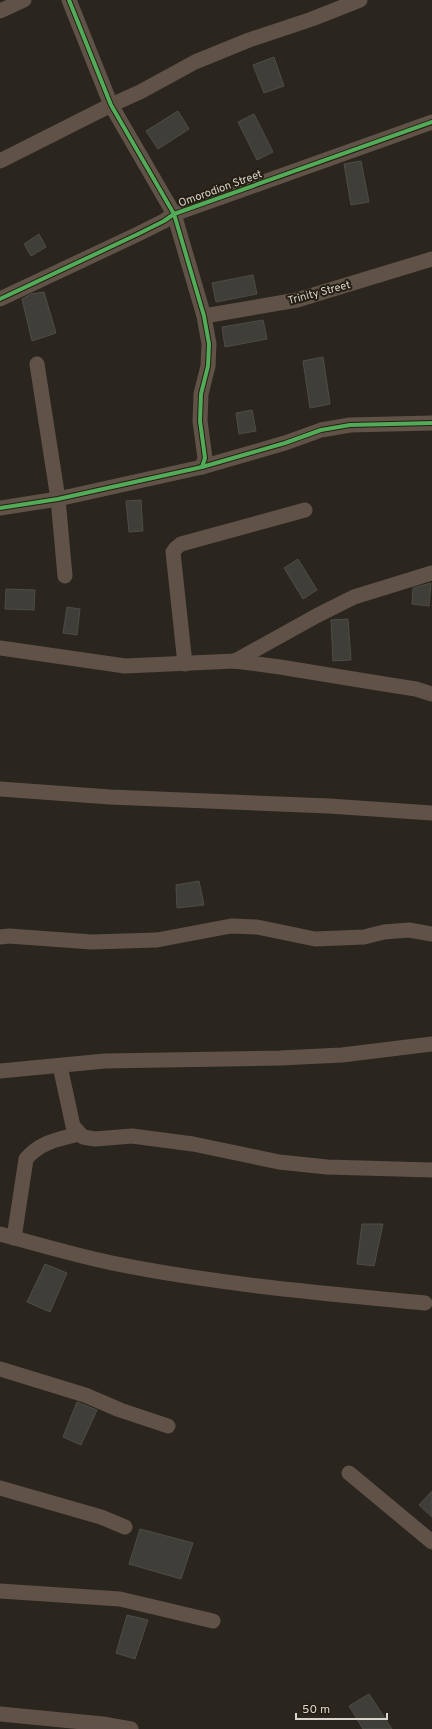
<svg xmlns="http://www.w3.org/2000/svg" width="432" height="1729" font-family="Overpass,sans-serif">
	<rect width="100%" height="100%" fill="#2a261f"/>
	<!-- building -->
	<g fill="#3f3e38" stroke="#4e4c46">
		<polygon points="274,57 284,86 264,93 253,65"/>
		<polygon points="178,111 189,129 158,149 146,131"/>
		<polygon points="254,114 273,152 257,160 238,122"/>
		<polygon points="361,161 369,202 351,205 344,164"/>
		<polygon points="39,234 46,247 31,256 24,244"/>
		<polygon points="253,275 257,294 216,302 212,283"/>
		<polygon points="44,292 56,333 32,341 22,299 31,294"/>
		<polygon points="263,320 267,339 225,347 222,327"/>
		<polygon points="323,357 330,404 310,408 303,361"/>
		<polygon points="252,410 256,431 239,434 236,413"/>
		<polygon points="141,500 143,531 129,532 126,501"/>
		<polygon points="298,559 317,590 303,599 284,568"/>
		<polygon points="431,583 429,606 412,604 413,588"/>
		<polygon points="6,589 35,590 34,610 5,609"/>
		<polygon points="67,607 80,609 77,635 63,633"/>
		<polygon points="348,619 351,660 333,661 331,620"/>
		<polygon points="199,881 204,905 177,908 176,885"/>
		<polygon points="362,1224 383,1224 374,1266 357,1264"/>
		<polygon points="45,1264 67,1273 50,1312 27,1302"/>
		<polygon points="77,1402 97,1410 81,1445 63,1437"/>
		<polygon points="432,1491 432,1517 419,1505"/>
		<polygon points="140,1529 193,1543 181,1579 129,1564"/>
		<polygon points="127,1615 148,1620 135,1659 116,1653"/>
		<polygon points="369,1694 392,1729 363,1729 349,1706"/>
	</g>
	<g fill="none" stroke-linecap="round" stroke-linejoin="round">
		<!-- minor -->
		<g stroke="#605247" stroke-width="15">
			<polyline points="69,0 111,105 174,214 204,316 209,344 208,366 201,394 200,421 205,458 202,467"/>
			<polyline points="0,11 24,0"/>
			<polyline points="0,161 111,105 140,92 195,62 249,40 312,19 360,0"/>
			<polyline points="0,299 138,234 164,221 174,214 432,122"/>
			<polyline points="204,316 297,300 432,259"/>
			<polyline points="37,364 58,499 65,576"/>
			<polyline points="0,508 58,499 202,467 285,443 321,430 350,425 432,423"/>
			<polyline points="0,648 125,666 235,661 280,667 384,684 416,689 432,694"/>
			<polyline points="235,661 318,615 354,597 432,573"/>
			<polyline points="185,664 173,552 176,548 181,544 305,510"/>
			<polyline points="0,789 110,797 329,806 432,813"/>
			<polyline points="0,937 9,936 92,942 157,940 231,926 257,927 315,939 364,937 384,932 409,930 432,934"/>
			<polyline points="60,1066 73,1126 83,1137 95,1139 132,1136 193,1144 279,1162 327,1167 432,1170"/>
			<polyline points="0,1071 105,1061 280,1058 342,1055 432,1044"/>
			<path d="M0,1234C37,1244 74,1255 112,1263C215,1284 320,1293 425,1303"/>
			<path d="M14,1238L26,1159C40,1142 59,1139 79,1134"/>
			<polyline points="0,1369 85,1395 120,1410 168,1426"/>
			<polyline points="349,1473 432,1542"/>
			<polyline points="0,1488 101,1517 125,1527"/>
			<polyline points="0,1591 120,1599 213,1621"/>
			<polyline points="0,1714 103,1724 131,1729"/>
		</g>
		<defs>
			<g id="cycleway">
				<polyline points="69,0 111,105 174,214 204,316 209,344 208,366 201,394 200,421 205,458 202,467"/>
				<polyline points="0,299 138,234 164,221 174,214 432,122"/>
				<polyline points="0,508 58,499 202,467 285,443 321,430 350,425 432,423"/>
			</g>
		</defs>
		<!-- cycleway casing -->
		<use href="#cycleway" stroke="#251e12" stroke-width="6"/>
		<!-- cycleway -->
		<use href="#cycleway" stroke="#51ab58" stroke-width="4"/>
	</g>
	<g text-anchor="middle" stroke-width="4" stroke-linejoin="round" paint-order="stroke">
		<!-- street labels -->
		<g font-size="11" fill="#d8d4cc" stroke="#251e12">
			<text transform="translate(220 188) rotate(-20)" y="4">Omorodion Street</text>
			<text transform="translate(319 292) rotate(-15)" y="4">Trinity Street</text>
		</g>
	</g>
	<!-- scale -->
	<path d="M296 1713v6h91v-6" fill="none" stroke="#d8d4cc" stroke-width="2"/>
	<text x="302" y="1713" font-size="12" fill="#d8d4cc" stroke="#251e12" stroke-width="3" paint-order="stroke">50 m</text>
</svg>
